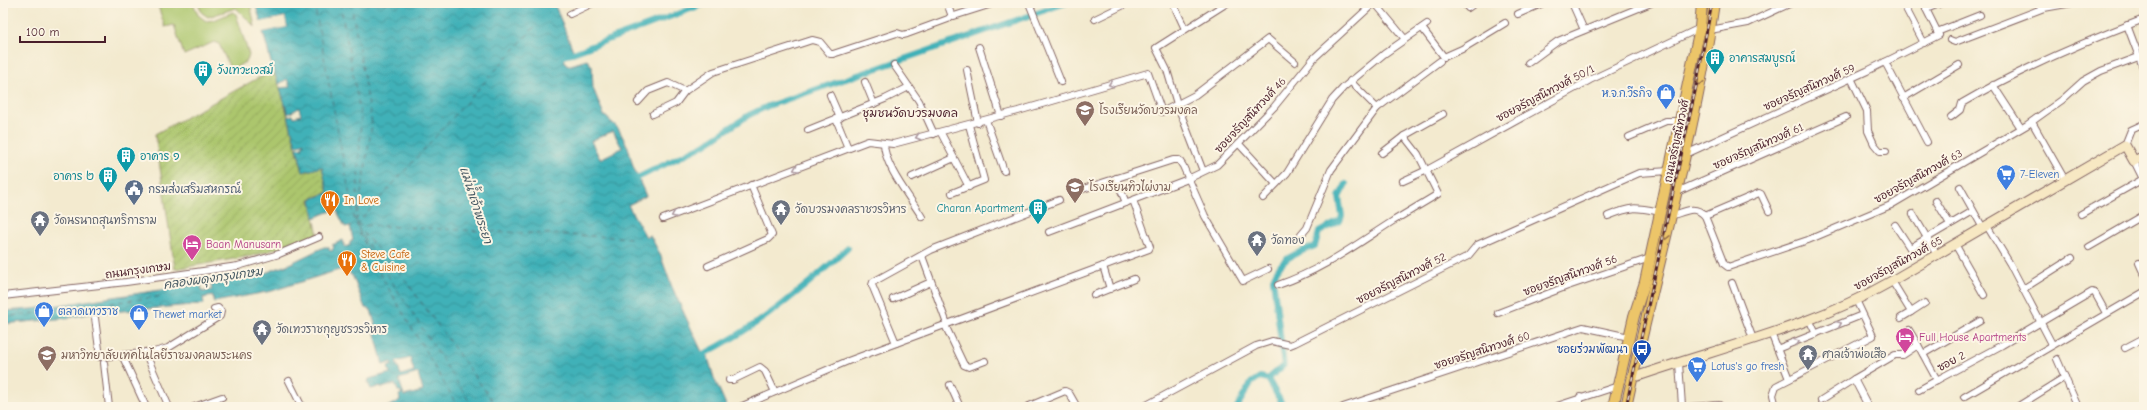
<svg xmlns="http://www.w3.org/2000/svg" width="2147" height="410" font-family="'Comic Neue','Playpen Sans Thai',sans-serif">
	<defs>
		<pattern id="garden-furrows" width="10" height="10" patternUnits="userSpaceOnUse"><rect width="10" height="10" fill="#acc66d"/><path d="M-1 1l2-2M0 10L10 0M9 11l2-2" fill="none" stroke="#8ea05a"/></pattern>
		<pattern id="water-waves" width="16" height="10" patternUnits="userSpaceOnUse"><rect width="16" height="10" fill="#40b1b8"/><path d="M0 5q4-4 8 0t8 0" fill="none" stroke="#388f96"/></pattern>
	</defs>
	<rect width="100%" height="100%" fill="#fcf5e5"/>
	<filter id="ink" filterUnits="userSpaceOnUse"><feTurbulence type="fractalNoise" baseFrequency=".025" numOctaves="2"/><feDisplacementMap in="SourceGraphic" scale="8" xChannelSelector="R" yChannelSelector="G"/><feConvolveMatrix kernelMatrix="1 2 1 2 8 2 1 2 1" color-interpolation-filters="sRGB"/></filter>
	<filter id="wash" filterUnits="userSpaceOnUse"><feTurbulence type="fractalNoise" baseFrequency=".012" numOctaves="4" result="noise"/><feDisplacementMap in="SourceGraphic" scale="16" xChannelSelector="R" yChannelSelector="G"/><feGaussianBlur stdDeviation="0.9" result="paint"/><feColorMatrix in="noise" values="0 0 0 0 0 0 0 0 0 0 0 0 0 0 0 0 0 1.4 0 .05"/><feComposite in="paint" operator="in"/></filter>
	<g filter="url(#wash)">
		<rect width="100%" height="100%" fill="#f3eacf"/>
		<!-- grass -->
		<g fill="#acc66d" stroke="#7b724c">
			<polygon points="157,3 193,3 198,15 206,21 214,20 233,12 236,14 249,55 247,61 233,69 230,68 219,44 214,42 184,55 174,25 165,27"/>
			<polygon points="198,3 250,3 255,27 236,8 208,17 202,13"/>
		</g>
		<!-- garden -->
		<polygon fill="url(#garden-furrows)" stroke="#7b724c" points="273,70 280,88 303,172 322,167 328,192 310,199 318,235 257,255 175,269 155,134"/>
		<!-- water -->
		<path fill="url(#water-waves)" stroke="#456872" fill-rule="evenodd" d="M255,3H554L573,50L564,58L567,66L587,60L592,66L593,88L604,115L618,128L628,147L633,166L646,196L628,205L646,237L650,235L660,254L672,287L702,352L707,354L714,378L727,407H387L400,400L399,395L402,393L400,391H398L395,384L382,388L381,386L371,389L368,383L369,379L390,373L388,367L392,365L391,362L383,365L373,326L375,324L371,310L365,308L353,277L345,268L272,291L214,302L213,296L203,298L204,304L87,314L68,318L3,324V311L32,309L201,284L202,292L212,290L211,285L260,275L289,264L324,247H329V250L332,251L334,246L332,245L343,240L345,247L350,245V242L353,240L350,226L345,227L336,209L314,218L311,199L328,193L322,167L303,172L297,148L302,147V149L304,142L296,146L288,116L293,115L294,117L301,115L299,108L288,114L280,88L290,87L287,79L279,84L273,70L263,32L287,27L285,17L261,22ZM613,131L622,148L600,159L591,141ZM410,358L414,371L401,375L396,362ZM418,373L423,391L404,396L399,379Z"/>
		<!-- pier -->
		<polygon fill="#f3eacf" points="285,17 287,27 263,32 263,30 285,25 283,19 261,24 261,22"/>
		<g fill="none" stroke-linecap="round" stroke-linejoin="round">
			<!-- canal -->
			<g stroke="#40b1b8" stroke-width="6">
				<polyline points="562,57 707,3"/>
				<polyline points="631,181 704,145 749,115 768,106 1066,3"/>
				<path d="M698,357C758,327 799,293 848,248"/>
				<path d="M1268,379L1284,365L1273,279C1282,257 1294,254 1315,246L1319,232L1340,221L1342,216L1339,197L1346,184"/>
				<polyline points="1237,407 1251,383 1260,377 1268,379 1284,407"/>
			</g>
			<!-- ferry -->
			<g stroke="#465963" stroke-width="1" stroke-dasharray="5 4" stroke-linecap="butt">
				<polyline points="314,3 355,223"/>
				<polyline points="340,3 361,117 356,225 403,277 497,407"/>
				<polyline points="351,3 372,124 357,219"/>
				<polyline points="356,225 632,238"/>
				<polyline points="356,225 537,24"/>
				<polyline points="358,229 473,407"/>
				<polyline points="359,232 383,279 458,407"/>
				<polyline points="3,317 157,297 172,292"/>
			</g>
		</g>
	</g>
	<g filter="url(#ink)">
		<g fill="none" stroke-linecap="round" stroke-linejoin="round">
			<defs>
				<g id="street">
					<polyline points="947,3 951,14 954,16 995,3"/>
					<polyline points="1029,3 1061,82"/>
					<polyline points="1173,3 1185,29"/>
					<polyline points="1299,3 1300,3"/>
					<polyline points="1375,3 1405,39"/>
					<polyline points="1464,3 1468,8 1475,3"/>
					<polyline points="1572,3 1584,30"/>
					<polyline points="1903,3 1924,43"/>
					<polyline points="2038,3 2044,8 2072,3"/>
					<polyline points="570,14 593,3"/>
					<polyline points="1518,14 1543,3"/>
					<polyline points="1095,19 1128,3"/>
					<polyline points="2127,25 2144,70"/>
					<polyline points="1422,28 1444,57 1462,49 1505,23"/>
					<polyline points="1710,30 1748,23 1791,3"/>
					<polyline points="1937,32 1980,15"/>
					<polyline points="1950,40 1955,42 2044,8"/>
					<polyline points="979,47 1001,116"/>
					<polyline points="1885,62 1927,142"/>
					<polyline points="1528,63 1558,41 1651,3"/>
					<polyline points="894,65 919,101 934,134"/>
					<polyline points="967,70 978,123"/>
					<polyline points="1851,78 1867,111 1868,131 1874,144 1880,151 1886,151"/>
					<polyline points="865,82 874,104"/>
					<polyline points="1993,85 2021,128"/>
					<polyline points="830,95 840,118"/>
					<polyline points="1903,98 1959,65"/>
					<polyline points="638,102 648,91 668,83 685,91"/>
					<polyline points="1377,108 1440,61"/>
					<polyline points="653,114 676,103 685,91 713,72 812,40 820,42 830,54 833,54 897,33 903,35 907,34 948,19 952,15"/>
					<path d="M1951,117L1960,110L1962,103C2020,69 2081,43 2144,19"/>
					<polyline points="836,119 848,148"/>
					<polyline points="986,120 1004,171"/>
					<polyline points="2032,122 2065,180"/>
					<polyline points="808,130 885,99 909,87"/>
					<polyline points="941,133 969,187"/>
					<polyline points="1629,137 1666,121 1680,121"/>
					<path d="M884,143C884,166 910,197 922,217"/>
					<polyline points="1239,144 1276,184"/>
					<polyline points="2125,145 2131,130 2144,124"/>
					<polyline points="1382,153 1404,136 1443,114"/>
					<polyline points="1686,154 1867,71 1939,35 1926,9 1942,3"/>
					<polyline points="2134,161 2144,181"/>
					<polyline points="1203,171 1177,104 1167,70 1156,48 1227,3"/>
					<polyline points="912,177 954,158"/>
					<polyline points="1116,178 1126,203"/>
					<polyline points="1403,181 1427,170 1590,80 1700,28"/>
					<polyline points="1960,187 1983,228"/>
					<polyline points="1080,190 1173,160 1179,160 1183,166 1205,216 1243,281 1268,269"/>
					<polyline points="1677,192 1846,117"/>
					<polyline points="952,193 984,180 969,125"/>
					<polyline points="1263,198 1287,173 1332,100 1344,87 1384,54 1427,24"/>
					<polyline points="1936,201 1950,224"/>
					<polyline points="1913,214 1937,255"/>
					<polyline points="2081,214 2143,179"/>
					<path d="M1608,216C1632,206 1635,207 1660,212"/>
					<path d="M1671,216C1684,212 1695,204 1705,216L1724,264L1728,267L1808,240L1891,205L2027,125L2062,100L2083,81L2101,71L2144,55"/>
					<polyline points="1705,216 1759,193 1761,194 1769,211"/>
					<polyline points="663,219 868,141 893,144 1018,111 1148,73 1162,112 1195,95 1268,39 1295,62"/>
					<polyline points="1895,225 1910,248 1973,211"/>
					<polyline points="1987,226 2010,264 2052,344"/>
					<polyline points="1049,232 1188,179 1217,165 1274,107 1313,59 1374,3"/>
					<polyline points="1301,235 1307,228 1331,170 1377,108 1350,81"/>
					<polyline points="1955,244 1984,295"/>
					<polyline points="2089,247 2144,215"/>
					<polyline points="922,256 947,324"/>
					<polyline points="2139,263 2144,274"/>
					<polyline points="708,266 768,239 772,235 751,185"/>
					<polyline points="1103,266 1110,289"/>
					<polyline points="1892,281 1911,312 1901,318"/>
					<polyline points="1732,283 1753,339"/>
					<path d="M1278,285C1322,270 1354,246 1393,221C1408,212 1423,203 1438,194L1418,154L1404,136"/>
					<polyline points="2023,289 2072,258"/>
					<polyline points="1094,295 1134,279"/>
					<polyline points="3,296 126,282 238,266 279,254 319,237"/>
					<polyline points="893,299 931,282"/>
					<polyline points="1911,312 1925,303"/>
					<polyline points="1498,313 1565,287 1650,258"/>
					<polyline points="95,318 100,357 154,352 168,348 220,316 221,311 218,308 214,309"/>
					<polyline points="1809,319 1816,334"/>
					<polyline points="945,325 964,365 969,367 985,361"/>
					<polyline points="1909,330 1918,345"/>
					<polyline points="1771,333 1789,379"/>
					<polyline points="896,343 872,285 873,282 931,250 1059,200"/>
					<polyline points="2125,348 2144,338"/>
					<polyline points="1777,349 1862,315"/>
					<polyline points="145,352 169,407"/>
					<polyline points="1923,354 1980,321"/>
					<polyline points="122,355 146,407"/>
					<polyline points="2057,359 2078,407"/>
					<polyline points="104,363 109,407"/>
					<polyline points="1679,363 1682,406"/>
					<polyline points="729,380 733,380 760,367 765,371 775,392"/>
					<polyline points="289,381 302,407"/>
					<polyline points="950,385 960,407"/>
					<polyline points="1919,390 1937,380"/>
					<polyline points="1580,397 1580,407"/>
					<polyline points="1964,397 2144,292"/>
					<polyline points="1821,400 1854,379"/>
					<polyline points="194,407 222,397"/>
					<polyline points="740,407 848,361 1149,249 1150,247 1133,200"/>
					<polyline points="1027,407 1065,391 1069,393 1077,407"/>
					<polyline points="1143,407 1256,346 1272,341 1290,345 1295,343 1468,256 1477,245 1639,173 1669,171"/>
					<polyline points="1343,407 1583,327 1629,337"/>
					<polyline points="1554,407 1618,386"/>
					<polyline points="1689,407 1719,405 1719,407"/>
					<polyline points="1776,407 1773,395 1776,386 1873,336 1856,300"/>
					<polyline points="1863,407 1867,404 1854,379 1895,355 1903,355 1918,345 1937,380 2002,345 2092,292 2095,293 2106,313"/>
					<polyline points="2017,407 2065,377"/>
				</g>
				<path id="secondary" d="M1638,376C1722,347 1812,327 1890,282L2125,145L2134,161L2144,156"/>
				<g id="primary">
					<polyline points="1613,407 1634,316 1645,282 1700,28 1702,3"/>
					<path d="M1626,407C1655,272 1694,140 1714,3"/>
				</g>
			</defs>
			<!-- street casing -->
			<use href="#street" stroke="#856664" stroke-width="8"/>
			<!-- secondary casing -->
			<use href="#secondary" stroke="#856664" stroke-width="11"/>
			<!-- primary casing -->
			<use href="#primary" stroke="#856664" stroke-width="12"/>
			<!-- street -->
			<use href="#street" stroke="#fff" stroke-width="6"/>
			<!-- secondary -->
			<use href="#secondary" stroke="#f7e8c3" stroke-width="9"/>
			<!-- primary -->
			<use href="#primary" stroke="#ecc569" stroke-width="10"/>
			<defs>
				<polyline id="rail" points="1626,407 1696,87 1712,3"/>
			</defs>
			<!-- rail casing -->
			<use href="#rail" stroke="#4a1f2b" stroke-width="3"/>
			<!-- rail -->
			<use href="#rail" stroke="#fcf5e5" stroke-width="1.5" stroke-dasharray="4.5" stroke-linecap="butt"/>
		</g>
		<!-- one-way arrows -->
		<defs><path id="oneway-chevron" d="M-2-3.5L2.5 0L-2 3.5" fill="none" stroke-width="1.6" stroke-linecap="round" stroke-linejoin="round"/></defs>
		<g stroke="#9b724a">
			<use href="#oneway-chevron" transform="translate(1700 83) rotate(101)"/>
			<use href="#oneway-chevron" transform="translate(1666 237) rotate(104)"/>
		</g>
		<g stroke="#ae9aa0">
			<use href="#oneway-chevron" transform="translate(1111 84) rotate(165)"/>
			<use href="#oneway-chevron" transform="translate(918 137) rotate(164)"/>
			<use href="#oneway-chevron" transform="translate(796 169) rotate(159)"/>
			<use href="#oneway-chevron" transform="translate(674 215) rotate(159)"/>
			<use href="#oneway-chevron" transform="translate(1839 324) rotate(-23)"/>
			<use href="#oneway-chevron" transform="translate(1797 342) rotate(-21)"/>
		</g>
	</g>
	<!-- icons -->
	<defs>
		<symbol id="building-pin" viewBox="-11 -11 22 30"><path d="M0 17L-7.5 6A9.5 9.5 0 1 1 7.5 6Z" fill="#0f9aa8" stroke="#fcf5e5"/><path d="M-4-6H4V6H1V3H-1V6H-4ZM-2.5-4.3h1.7v1.8h-1.7ZM.8-4.3h1.7v1.8H.8ZM-2.5-1h1.7V.8h-1.7ZM.8-1h1.7V.8H.8Z" fill="#fff"/></symbol>
		<symbol id="shop-pin" viewBox="-11 -11 22 30"><path d="M0 17L-7.5 6A9.5 9.5 0 1 1 7.5 6Z" fill="#3f7fe0" stroke="#fcf5e5"/><path d="M-5-2.5h2.3a2.7 3.5 0 0 1 5.4 0H5L5.5 6h-11ZM-1.5-2.5h3a1.5 2.3 0 0 0-3 0Z" fill="#fff"/></symbol>
		<symbol id="school-pin" viewBox="-11 -11 22 30"><path d="M0 17L-7.5 6A9.5 9.5 0 1 1 7.5 6Z" fill="#8d6e63" stroke="#fcf5e5"/><path d="M0-5L7-2L0 1L-7-2ZM-4 1L0 2.5L4 1V4Q0 6-4 4Z" fill="#fff"/></symbol>
		<symbol id="supermarket-pin" viewBox="-11 -11 22 30"><path d="M0 17L-7.5 6A9.5 9.5 0 1 1 7.5 6Z" fill="#3f7fe0" stroke="#fcf5e5"/><path d="M-6-5.5h2.5l.6 2H6L4.5 2H-2.5L-4.4-4H-6ZM-1.5 3.2a1.3 1.3 0 1 0 .1 0ZM3 3.2a1.3 1.3 0 1 0 .1 0Z" fill="#fff"/></symbol>
		<symbol id="civic-pin" viewBox="-11 -11 22 30"><path d="M0 17L-7.5 6A9.5 9.5 0 1 1 7.5 6Z" fill="#5c6f8a" stroke="#fcf5e5"/><path d="M-.6-6.5H3V-4.5H.6V-3L4-1V1h2V6H-6V1h2V-1L-.6-3ZM-1.2 2.5V6h2.4V2.5Z" fill="#fff"/></symbol>
		<symbol id="restaurant-pin" viewBox="-11 -11 22 30"><path d="M0 17L-7.5 6A9.5 9.5 0 1 1 7.5 6Z" fill="#e8710a" stroke="#fcf5e5"/><path d="M-5-6h1v4h1v-4h1v4h1v-4h1v5L-1.5 .5V6h-2V.5L-5-1ZM5-6V6H3V1.5H1.5Q1.5-4 5-6Z" fill="#fff"/></symbol>
		<symbol id="temple-pin" viewBox="-11 -11 22 30"><path d="M0 17L-7.5 6A9.5 9.5 0 1 1 7.5 6Z" fill="#6b7280" stroke="#fcf5e5"/><path d="M0-6L5-2H3V0L6.5 2.5H4V6H1.5V3h-3V6H-4V2.5H-6.5L-3 0V-2H-5Z" fill="#fff"/></symbol>
		<symbol id="hotel-pin" viewBox="-11 -11 22 30"><path d="M0 17L-7.5 6A9.5 9.5 0 1 1 7.5 6Z" fill="#d1479c" stroke="#fcf5e5"/><path d="M-6-4.5h1.5V1H6V5H4.5V3h-9V5H-6ZM-4 0a1.8 1.8 0 1 1 3.6 0ZM.5 0V-2.5h3Q6-2.5 6 0Z" fill="#fff"/></symbol>
		<symbol id="bus-pin" viewBox="-11 -11 22 30"><path d="M0 17L-7.5 6A9.5 9.5 0 1 1 7.5 6Z" fill="#1a4fb4" stroke="#fcf5e5"/><path d="M-5-6H5V4H4V6H2V4H-2V6H-4V4H-5ZM-3.5-4V0h7V-4ZM-3.5 1.2v1.5H-2V1.2ZM2 1.2v1.5H3.5V1.2Z" fill="#fff"/></symbol>
		<symbol id="university-pin" viewBox="-11 -11 22 30"><path d="M0 17L-7.5 6A9.5 9.5 0 1 1 7.5 6Z" fill="#8d6e63" stroke="#fcf5e5"/><path d="M0-5L7-2L0 1L-7-2ZM-4 1L0 2.5L4 1V4Q0 6-4 4Z" fill="#fff"/></symbol>
	</defs>
	<g fill-rule="evenodd">
		<use href="#building-pin" x="1704" y="47" width="22" height="30"/>
		<use href="#building-pin" x="192" y="59" width="22" height="30"/>
		<use href="#shop-pin" x="1655" y="82" width="22" height="30"/>
		<use href="#school-pin" x="1074" y="99" width="22" height="30"/>
		<use href="#building-pin" x="115" y="145" width="22" height="30"/>
		<use href="#supermarket-pin" x="1995" y="163" width="22" height="30"/>
		<use href="#building-pin" x="97" y="165" width="22" height="30"/>
		<use href="#school-pin" x="1064" y="176" width="22" height="30"/>
		<use href="#civic-pin" x="123" y="178" width="22" height="30"/>
		<use href="#restaurant-pin" x="319" y="189" width="22" height="30"/>
		<use href="#building-pin" x="1027" y="197" width="22" height="30"/>
		<use href="#temple-pin" x="770" y="198" width="22" height="30"/>
		<use href="#temple-pin" x="29" y="209" width="22" height="30"/>
		<use href="#temple-pin" x="1246" y="229" width="22" height="30"/>
		<use href="#hotel-pin" x="181" y="233" width="22" height="30"/>
		<use href="#restaurant-pin" x="336" y="249" width="22" height="30"/>
		<use href="#shop-pin" x="33" y="300" width="22" height="30"/>
		<use href="#shop-pin" x="128" y="303" width="22" height="30"/>
		<use href="#temple-pin" x="251" y="318" width="22" height="30"/>
		<use href="#hotel-pin" x="1894" y="326" width="22" height="30"/>
		<use href="#bus-pin" x="1631" y="338" width="22" height="30"/>
		<use href="#temple-pin" x="1797" y="343" width="22" height="30"/>
		<use href="#university-pin" x="36" y="344" width="22" height="30"/>
		<use href="#supermarket-pin" x="1686" y="355" width="22" height="30"/>
	</g>
	<g text-anchor="middle" stroke-width="4" stroke-linejoin="round" paint-order="stroke">
		<!-- culture labels -->
		<g font-size="11" fill="#0d838f" stroke="#fcf5e5" text-anchor="start">
			<text x="1729" y="62">อาคารสมบูรณ์</text>
			<text x="217" y="74">วังเทวะเวสม์</text>
			<text x="140" y="160">อาคาร ๑</text>
			<text x="94" y="180" text-anchor="end">อาคาร ๒</text>
			<text x="1024" y="212" text-anchor="end">Charan Apartment</text>
		</g>
		<!-- street labels -->
		<g font-size="11" fill="#4a1f2b" stroke="#fcf5e5">
			<text transform="translate(1809 87) rotate(-24)" y="4">ซอยจรัญสนิทวงศ์ 59</text>
			<text transform="translate(1545 93) rotate(-28)" y="4">ซอยจรัญสนิทวงศ์ 50/1</text>
			<text transform="translate(1250 115) rotate(-47)" y="4">ซอยจรัญสนิทวงศ์ 46</text>
			<text transform="translate(1676 141) rotate(-78)" y="4">ถนนจรัญสนิทวงศ์</text>
			<text transform="translate(1758 146) rotate(-24)" y="4">ซอยจรัญสนิทวงศ์ 61</text>
			<text transform="translate(1918 176) rotate(-29)" y="4">ซอยจรัญสนิทวงศ์ 63</text>
			<text transform="translate(1898 263) rotate(-29)" y="4">ซอยจรัญสนิทวงศ์ 65</text>
			<text transform="translate(138 270) rotate(-8)" y="4">ถนนกรุงเกษม</text>
			<text transform="translate(1570 275) rotate(-20)" y="4">ซอยจรัญสนิทวงศ์ 56</text>
			<text transform="translate(1401 278) rotate(-27)" y="4">ซอยจรัญสนิทวงศ์ 52</text>
			<text transform="translate(1482 350) rotate(-18)" y="4">ซอยจรัญสนิทวงศ์ 60</text>
			<text transform="translate(1951 361) rotate(-28)" y="4">ซอย 2</text>
		</g>
		<!-- shop labels -->
		<g font-size="11" fill="#366cbe" stroke="#fcf5e5" text-anchor="start">
			<text x="1652" y="97" text-anchor="end">ห.จ.ก.วีรกิจ</text>
			<text x="2020" y="178">7-Eleven</text>
			<text x="58" y="315">ตลาดเทวราช</text>
			<text x="153" y="318">Thewet market</text>
			<text x="1711" y="370">Lotus's go fresh</text>
		</g>
		<!-- education labels -->
		<g font-size="11" fill="#785e54" stroke="#fcf5e5" text-anchor="start">
			<text x="1099" y="114">โรงเรียนวัดบวรมงคล</text>
			<text x="1089" y="191">โรงเรียนทิวไผ่งาม</text>
			<text x="61" y="359">มหาวิทยาลัยเทคโนโลยีราชมงคลพระนคร</text>
		</g>
		<!-- service labels -->
		<g font-size="11" fill="#4e5e75" stroke="#fcf5e5" text-anchor="start">
			<text x="148" y="193">กรมส่งเสริมสหกรณ์</text>
		</g>
		<!-- food labels -->
		<g font-size="11" fill="#c56008" stroke="#fcf5e5" text-anchor="start">
			<text x="344" y="204">In Love</text>
			<text x="361" y="258">Steve Cafe<tspan x="361" dy="13">&amp; Cuisine</tspan></text>
		</g>
		<!-- worship labels -->
		<g font-size="11" fill="#5b616d" stroke="#fcf5e5" text-anchor="start">
			<text x="795" y="213">วัดบวรมงคลราชวรวิหาร</text>
			<text x="54" y="224">วัดนรนาถสุนทริการาม</text>
			<text x="1271" y="244">วัดทอง</text>
			<text x="276" y="333">วัดเทวราชกุญชรวรวิหาร</text>
			<text x="1822" y="358">ศาลเจ้าพ่อเสือ</text>
		</g>
		<!-- hotel labels -->
		<g font-size="11" fill="#b23c85" stroke="#fcf5e5" text-anchor="start">
			<text x="206" y="248">Baan Manusarn</text>
			<text x="1919" y="341">Full House Apartments</text>
		</g>
		<!-- transit labels -->
		<g font-size="11" fill="#164399" stroke="#fcf5e5" text-anchor="end">
			<text x="1628" y="353">ซอยร่วมพัฒนา</text>
		</g>
		<!-- neighbourhood labels -->
		<g font-size="12" fill="#4a1f2b" stroke="#fcf5e5">
			<text x="910" y="117">ชุมชนวัดบวรมงคล</text>
		</g>
		<!-- water labels -->
		<g font-size="12" font-style="italic" fill="#465963" stroke="#fcf5e5">
			<text transform="translate(476 205) rotate(72)" y="4">แม่น้ำเจ้าพระยา</text>
			<text transform="translate(213 278) rotate(-8)" y="4">คลองผดุงกรุงเกษม</text>
		</g>
	</g>
	<!-- margin -->
	<rect width="2147" height="410" fill="none" stroke="#fcf5e5" stroke-width="16"/>
	<!-- scale -->
	<path d="M20 36v6h85v-6" fill="none" stroke="#4a1f2b" stroke-width="2"/>
	<text x="26" y="36" font-size="12" fill="#4a1f2b" stroke="#fcf5e5" stroke-width="3" paint-order="stroke">100 m</text>
</svg>
